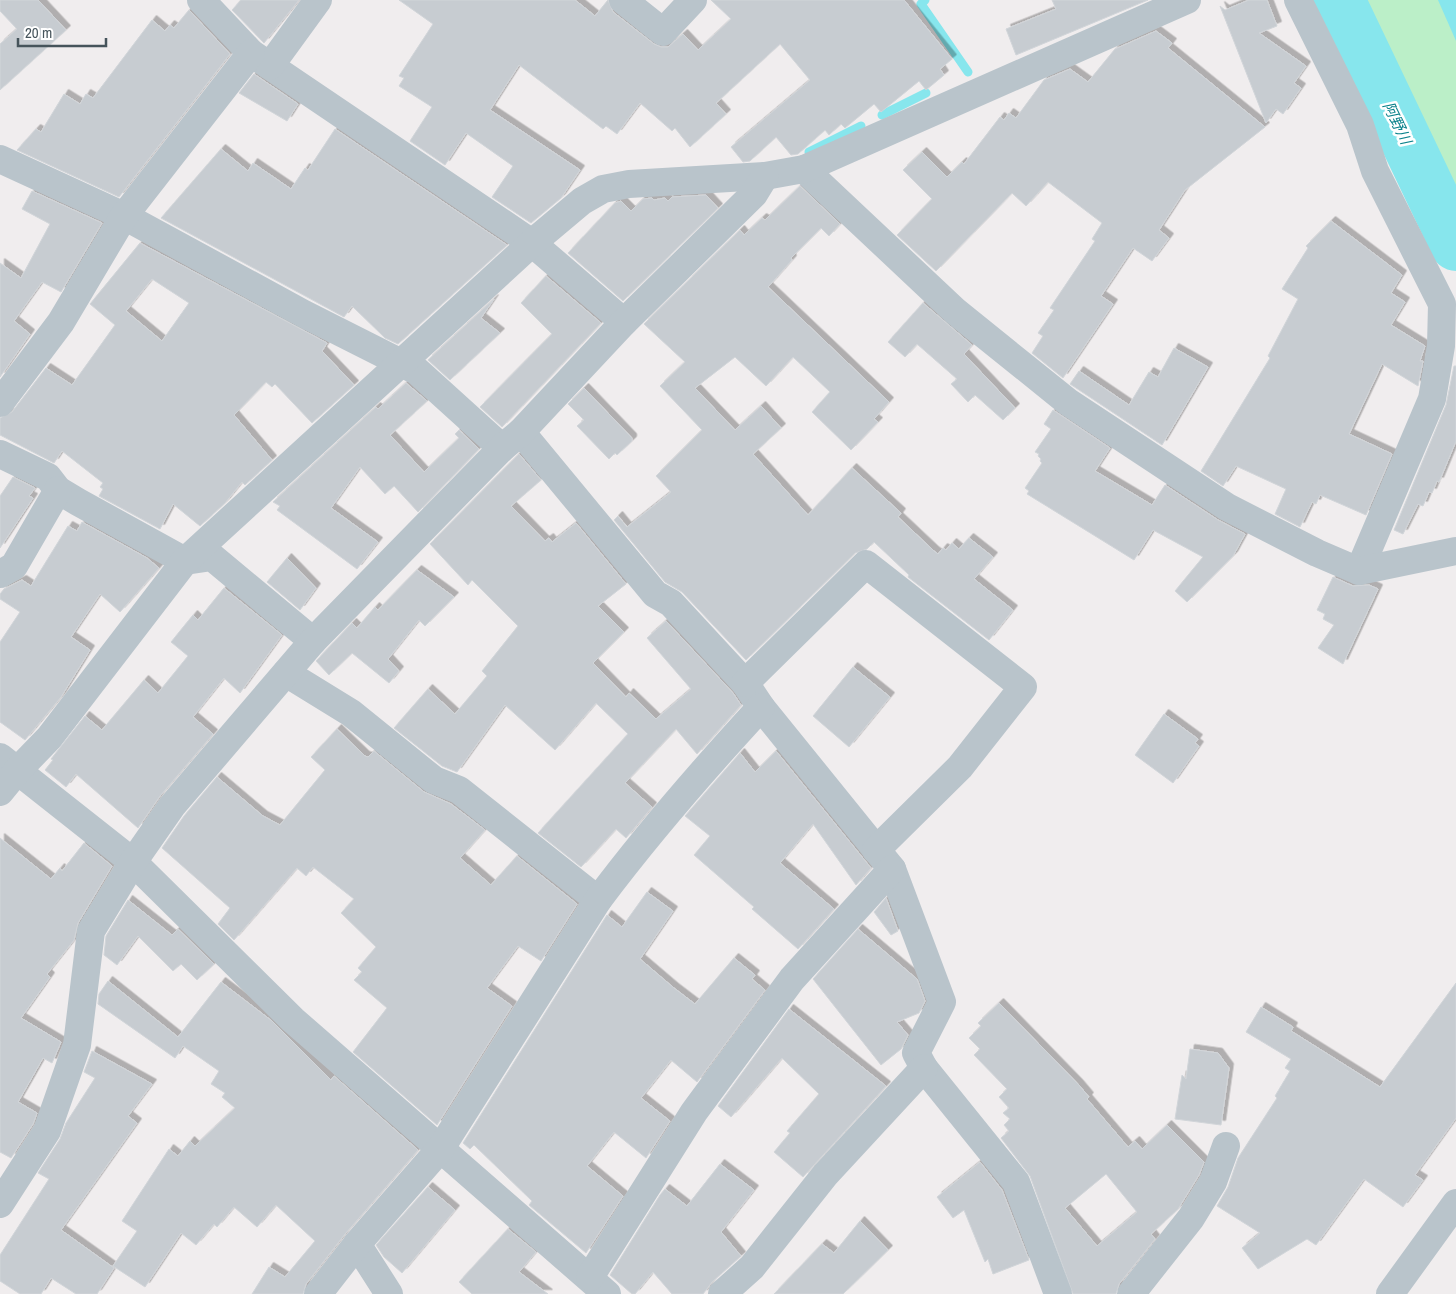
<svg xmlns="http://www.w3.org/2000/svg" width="1456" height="1294" font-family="'Archivo Narrow','Noto Sans JP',sans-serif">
	<defs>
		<filter id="shadow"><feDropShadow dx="4.5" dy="-4.5" stdDeviation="0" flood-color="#0004"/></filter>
	</defs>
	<rect width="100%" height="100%" fill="#f0edee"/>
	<!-- green -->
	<polygon fill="#bbefc8" points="1356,0 1456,0 1456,206"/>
	<!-- water -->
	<polygon fill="#87e6ed" points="1438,0 1456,0 1456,41"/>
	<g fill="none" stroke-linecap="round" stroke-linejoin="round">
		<!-- stream -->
		<g stroke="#87e6ed" stroke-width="9">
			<polyline points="925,0 921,4 968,72"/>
			<polyline points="882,115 926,93"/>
			<polyline points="809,152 861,126"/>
		</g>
		<!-- river -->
		<polyline stroke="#87e6ed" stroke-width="52" points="1339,0 1456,245"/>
	</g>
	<!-- building -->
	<g fill="#c7ccd1" stroke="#d1d5d9" fill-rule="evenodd" filter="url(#shadow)">
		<polygon points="0,0 38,0 66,30 0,90 0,44 17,29 0,11"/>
		<polygon points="241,0 299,0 264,43 232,10"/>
		<polygon points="399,0 575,0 595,16 608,0 613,12 654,44 661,47 668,47 683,34 698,50 731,19 711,0 904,0 952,59 940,69 944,75 926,90 919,81 881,112 874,104 845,128 841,124 829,135 825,130 798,154 791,155 776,137 750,161 743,162 731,147 810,80 780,44 716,103 726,114 690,147 675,128 672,131 640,103 617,134 606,126 603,129 519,65 490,110 580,170 561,198 531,223 492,197 513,166 466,133 445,165 410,141 432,107 399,86 404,78 399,76 433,24"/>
		<polygon points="1052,0 1148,0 1016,55 1006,29 1056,9"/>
		<polygon points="1249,0 1267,0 1277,26 1259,33 1306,66 1294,83 1301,88 1283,114 1276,109 1266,123 1220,6 1225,10"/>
		<polygon points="189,10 230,54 119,197 17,150 36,129 41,132 64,94 80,104 86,94 93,98 152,20 165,31 170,25 174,28"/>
		<polygon points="1156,31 1172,43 1168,48 1265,127 1185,190 1159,230 1169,238 1152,261 1133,248 1101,296 1113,304 1063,378 1032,353 1043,336 1038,333 1054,310 1050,308 1095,241 1092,239 1102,223 1048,182 1026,206 1012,193 936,271 897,235 932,199 903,170 922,152 947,177 962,162 964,164 1000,117 1004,120 1009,113 1016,118 1044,80 1070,69 1088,82 1115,49"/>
		<polygon points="254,74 298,104 287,121 239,93"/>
		<polygon points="335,129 507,245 398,344 385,338 352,306 344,317 161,218 221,149 248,171 253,163 291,189 305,168 308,170"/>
		<polygon points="800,186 840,224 829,236 821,228 791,258 792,260 768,287 889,402 874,419 878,422 851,450 812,412 830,392 793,357 766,386 735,357 695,388 735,430 761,406 781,428 753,454 808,515 852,468 901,513 898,517 934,551 938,554 943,548 946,550 952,543 959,549 969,538 993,557 974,579 1013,610 989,640 908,577 909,575 874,542 867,549 855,553 746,660 682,592 665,582 614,520 618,516 627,527 671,492 656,476 702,430 660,386 685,362 644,324 740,230 744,235 762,218 765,220"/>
		<polygon points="32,191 102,223 61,292 42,282 14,321 30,334 0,377 0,263 21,278 50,224 22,209"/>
		<polygon points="706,195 718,208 623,301 568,253 615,203 621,201 631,211 643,199 652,198 654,200 665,198 668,201 672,197"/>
		<polygon points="1331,221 1402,275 1391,293 1405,302 1391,325 1425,346 1420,361 1423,361 1418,386 1382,364 1349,434 1392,454 1366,515 1320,495 1316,504 1312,502 1300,527 1275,514 1286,489 1236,466 1223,486 1201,471 1270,358 1268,356 1298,299 1282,289 1308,248 1306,246"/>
		<path d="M140,243L327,343L322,351L354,385L312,423L275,384L272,387L266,382L234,415L272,460L245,485L242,482L225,503L200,526L173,504L160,529L99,496L103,489L100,487L103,483L62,451L54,463L0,435V418L12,412L46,368L72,385L115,325L90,304ZM152,279L189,303L162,341L126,311Z"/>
		<polygon points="546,276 601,323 502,427 480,407 552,334 521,303"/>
		<polygon points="494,299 481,318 500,333 450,380 428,360"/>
		<polygon points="923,303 972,345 964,354 1015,408 1003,420 975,395 968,402 951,384 957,379 917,344 905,357 888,342"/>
		<polygon points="1174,348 1208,367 1162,445 1070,384 1079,371 1129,405 1149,372 1158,377"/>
		<polygon points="1454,366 1456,366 1456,441 1439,482 1437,481 1432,493 1429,492 1423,506 1418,504 1403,534 1394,530 1446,405"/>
		<polygon points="406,383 427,401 390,435 424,472 459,438 455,434 459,430 479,449 418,512 394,486 385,494 360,467 331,508 378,542 357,569 277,510 280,506 273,502 376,407 378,409"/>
		<polygon points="584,388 632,438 632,441 617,455 615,453 609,459 577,426 584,420 568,404"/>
		<polygon points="1053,410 1110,448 1095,471 1152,505 1165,485 1218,520 1245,534 1233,556 1187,602 1175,591 1203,557 1153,530 1134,560 1027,494 1029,491 1025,488 1042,463 1040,461 1041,459 1038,456 1039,454 1035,452 1051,429 1044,424"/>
		<polygon points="519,454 541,480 511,506 545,541 549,538 552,542 576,523 626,584 598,606 624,632 593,663 626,697 629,693 656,719 691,689 647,638 666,621 733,693 741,705 697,754 676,729 625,783 652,807 626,838 616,829 581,867 538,833 628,734 596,703 555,750 505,705 457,772 442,766 394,728 428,689 455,714 487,676 482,671 518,626 472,580 468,585 430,544"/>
		<polygon points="13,477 35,488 29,496 33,498 0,548 0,496"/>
		<polygon points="82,522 147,558 159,568 120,612 100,594 71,637 90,650 61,697 25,740 0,722 0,642 20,612 0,599 0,594 4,589 22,580 31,586 68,526 77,531"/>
		<polygon points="287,558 316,588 300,610 267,582"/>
		<polygon points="417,570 454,597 425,626 419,620 388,659 399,671 389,683 352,653 329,675 316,661 352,623 357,628 375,607 378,610"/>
		<polygon points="1333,577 1353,586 1369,585 1378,589 1343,664 1318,648 1334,625 1323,619 1325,614 1317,610"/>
		<polygon points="224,588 282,635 240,693 224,678 193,717 213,734 160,796 138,828 76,774 66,787 45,770 53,760 51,759 85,716 102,730 144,680 158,693 188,656 171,642 193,615 198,620"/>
		<polygon points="853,667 890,697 849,747 813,716"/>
		<polygon points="1164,714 1198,739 1195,743 1199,746 1173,783 1135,755"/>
		<polygon points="337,729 365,756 368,757 374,751 424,792 451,804 485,830 460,858 491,885 517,856 577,904 541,961 518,946 487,988 512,1006 437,1125 353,1052 387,1008 354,980 362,972 358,968 376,947 341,913 354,899 313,867 306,876 297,868 234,940 218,924 230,908 162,848 184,816 217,777 263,816 280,825 325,770 311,757"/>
		<polygon points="776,751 871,868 856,885 813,824 780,863 834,909 798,949 752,909 754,907 694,855 710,836 685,816 740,753 755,772"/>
		<polygon points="0,838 51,879 60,868 62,871 84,843 112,866 78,923 74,940 47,974 50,977 21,1018 61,1042 52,1063 43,1058 18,1102 37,1113 33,1124 11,1158 0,1152"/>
		<polygon points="647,892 673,911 640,959 674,988 695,1004 734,958 755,975 752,979 765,990 697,1082 671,1060 641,1098 670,1121 646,1158 614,1132 587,1166 623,1196 586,1253 529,1205 532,1201 474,1145 470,1149 463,1143 607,915 622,927"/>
		<polygon points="886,898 898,931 891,935 874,912"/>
		<polygon points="128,900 172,935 178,929 214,964 197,980 181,964 173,971 138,936 117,965 104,955 106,936"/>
		<polygon points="858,929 917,979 925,1001 919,1013 897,1022 908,1035 901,1049 881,1065 813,979"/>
		<polygon points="108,981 178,1037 221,982 272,1021 331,1080 334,1076 418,1150 345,1234 306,1284 303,1294 252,1294 269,1267 285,1277 315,1241 276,1205 257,1227 234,1207 217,1227 214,1224 196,1245 181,1233 145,1287 113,1266 137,1231 122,1221 169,1149 178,1156 190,1141 195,1146 235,1108 222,1097 225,1093 211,1084 219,1071 183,1046 175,1058 98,1004 99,994"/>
		<polygon points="1456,983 1456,1118 1415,1175 1423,1180 1403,1207 1364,1179 1316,1245 1307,1239 1258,1269 1242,1248 1260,1233 1217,1206 1228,1187 1238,1158 1277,1098 1275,1096 1290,1071 1285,1068 1291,1059 1246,1032 1261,1007 1293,1027 1291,1031 1380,1087"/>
		<path d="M999,1003L1078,1084L1089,1097L1087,1099L1128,1147L1135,1141L1142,1149L1167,1125L1204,1162L1199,1175L1178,1209L1151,1234L1155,1239L1119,1284L1116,1294H1073L1030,1176L1001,1138L1009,1131L1004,1125L1010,1119L1003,1113L1009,1108L999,1097L1007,1089L974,1055L980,1049L969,1038L981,1026L978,1023ZM1106,1174L1137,1212L1097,1246L1065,1208Z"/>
		<polygon points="789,1009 886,1086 803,1177 774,1152 790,1133 787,1131 819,1094 782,1058 731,1117 718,1106"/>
		<polygon points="1190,1049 1218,1053 1229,1068 1221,1125 1175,1119 1182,1075 1186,1079"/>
		<polygon points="92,1051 152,1084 128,1116 137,1123 61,1230 114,1268 97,1294 76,1294 51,1278 41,1294 20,1294 0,1281 0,1255 49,1179 38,1173 60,1139 66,1123 95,1078 84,1072"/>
		<polygon points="980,1162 1002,1190 1029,1260 993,1274 988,1259 985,1262 964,1210 953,1218 937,1197"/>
		<polygon points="720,1164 754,1190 721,1232 741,1256 712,1282 703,1294 672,1294 653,1272 635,1294 632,1294 610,1275 660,1195 665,1189 687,1206"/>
		<polygon points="428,1187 455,1210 402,1273 384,1257 376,1245"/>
		<polygon points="860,1221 888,1250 843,1294 774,1294 822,1244 834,1253"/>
		<polygon points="508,1229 536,1252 519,1272 548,1294 472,1294 459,1282"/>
	</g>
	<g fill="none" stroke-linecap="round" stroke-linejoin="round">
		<!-- minor -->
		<g stroke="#b9c4cb" stroke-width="28">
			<polyline points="201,0 251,53 532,243 624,322"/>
			<polyline points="623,0 663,32 693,0"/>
			<polyline points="1298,0 1360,125 1375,171 1442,304 1441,346 1432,399 1359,571"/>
			<polyline points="270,66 318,0"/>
			<polyline points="0,159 124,216 304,314 417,371 502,448"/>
			<polyline points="804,169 955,311 1068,402 1227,507 1317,553 1359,571 1456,551"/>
			<polyline points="0,403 61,322 124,216 251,53"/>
			<polyline points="521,432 655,594 671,603 745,683 761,707 892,869 942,1002 916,1053 924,1068 1016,1182 1058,1294"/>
			<polyline points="0,454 48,477 58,490 78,502 185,561 212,557 313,641"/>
			<polyline points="0,574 14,566 58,490"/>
			<polyline points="286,673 351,713 434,780 459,790 598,900"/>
			<polyline points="745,683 866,564 1023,687 960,767 876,850"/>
			<polyline points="0,757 133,862 293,1020 607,1294"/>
			<polyline points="0,792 18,770 49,738 185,561 532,243 582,201 603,189 629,184 765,176 804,169 1187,0"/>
			<polyline points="0,1204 47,1131 77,1045 91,931 133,862 172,806 313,641 502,448 521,432 624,322 754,194 765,176"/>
			<polyline points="357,1244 389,1294"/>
			<polyline points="590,1277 694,1112 792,979 892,869"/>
			<path d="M318,1294L357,1244L441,1148L598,900C649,832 703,770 761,707"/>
			<polyline points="722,1294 752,1267 825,1175 924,1068"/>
			<polyline points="1131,1294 1191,1218 1213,1182 1226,1146"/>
			<polyline points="1390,1294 1456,1203"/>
		</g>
	</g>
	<g text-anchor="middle" stroke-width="5" stroke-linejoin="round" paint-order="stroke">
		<!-- water labels -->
		<g font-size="15" font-style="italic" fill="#0b828b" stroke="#fff">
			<text transform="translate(1397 123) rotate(64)" y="5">阿野川</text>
		</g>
	</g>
	<!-- scale -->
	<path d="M18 38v8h88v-8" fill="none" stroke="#46545b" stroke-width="2.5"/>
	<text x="25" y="38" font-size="15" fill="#46545b" stroke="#ffffff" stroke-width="4" paint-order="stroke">20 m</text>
</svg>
